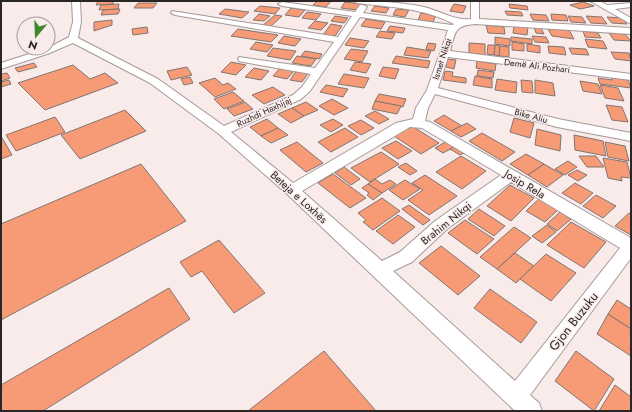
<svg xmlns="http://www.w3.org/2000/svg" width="632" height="412" font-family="Jost,sans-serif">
	<rect width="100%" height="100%" fill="#faebeb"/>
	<!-- building -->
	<g fill="#f69b76" stroke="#817571">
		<polygon points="98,1 113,1 113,4 96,5"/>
		<polygon points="317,1 331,1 326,7 313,5"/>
		<polygon points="345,2 361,4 357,10 341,8"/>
		<polygon points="583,2 594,6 580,9 570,5"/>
		<polygon points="138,3 157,3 153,8 134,8"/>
		<polygon points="119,4 118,9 99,10 101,5"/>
		<polygon points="454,4 466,6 463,13 450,11"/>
		<polygon points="509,4 527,6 528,10 510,8"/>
		<polygon points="260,6 280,8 275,14 254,11"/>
		<polygon points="375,6 389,8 386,13 371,11"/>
		<polygon points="291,8 305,10 299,17 285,15"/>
		<polygon points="120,9 118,14 101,15 103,10"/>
		<polygon points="225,9 249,12 242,18 219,14"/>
		<polygon points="396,9 409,10 405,17 393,15"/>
		<polygon points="505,11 521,12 523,16 507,15"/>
		<polygon points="307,12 321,14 316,20 302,18"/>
		<polygon points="421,13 436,15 433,22 418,20"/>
		<polygon points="259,14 270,16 264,21 253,20"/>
		<polygon points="530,14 546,15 549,21 533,20"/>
		<polygon points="551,14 566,15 568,21 552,20"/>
		<polygon points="275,15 282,16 270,27 262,26"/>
		<polygon points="335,16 348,18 344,23 331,21"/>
		<polygon points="568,16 582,17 586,23 571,22"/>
		<polygon points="586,16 602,17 607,24 591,23"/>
		<polygon points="607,17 622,18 627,24 612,23"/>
		<polygon points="366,19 385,22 381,29 361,26"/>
		<polygon points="112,20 112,25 94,31 94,22"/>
		<polygon points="315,21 328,23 321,30 308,28"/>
		<polygon points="331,24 342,26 335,36 323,35"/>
		<polygon points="486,25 504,27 505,34 488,33"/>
		<polygon points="390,26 405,28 403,33 387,31"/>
		<polygon points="514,26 528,27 527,35 513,33"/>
		<polygon points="147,27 148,33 133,35 132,29"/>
		<polygon points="534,27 541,28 544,34 536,33"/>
		<polygon points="238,29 278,35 271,42 231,36"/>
		<polygon points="548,29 569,30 574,39 552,36"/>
		<polygon points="380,31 395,33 392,39 376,37"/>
		<polygon points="583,31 598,33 601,38 585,37"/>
		<polygon points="609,33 625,34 631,41 614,40"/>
		<polygon points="284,36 301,39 295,46 278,43"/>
		<polygon points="532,36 546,37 549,43 535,42"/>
		<polygon points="495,37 510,39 510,46 495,44"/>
		<polygon points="511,37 532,39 532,44 511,41"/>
		<polygon points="350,38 369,41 364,48 345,45"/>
		<polygon points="585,39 603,41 607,49 588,47"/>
		<polygon points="256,42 273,45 267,52 250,49"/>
		<polygon points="512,42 524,44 524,51 512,50"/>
		<polygon points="428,43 436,44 434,51 426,49"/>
		<polygon points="469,43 485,44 485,55 469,53"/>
		<polygon points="527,44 540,46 540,53 527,51"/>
		<polygon points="488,45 495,45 494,55 487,54"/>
		<polygon points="495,45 500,46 499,56 494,55"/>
		<polygon points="500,46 509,47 509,57 499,56"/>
		<polygon points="548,46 564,47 566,55 549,53"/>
		<polygon points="407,47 431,51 428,58 404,55"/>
		<polygon points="273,48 296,51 290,60 267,56"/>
		<polygon points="569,48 586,49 589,55 572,54"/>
		<polygon points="351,49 368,51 362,62 344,59"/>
		<polygon points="305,51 322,54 319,59 301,56"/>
		<polygon points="611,52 629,53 631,61 615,59"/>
		<polygon points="297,56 316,59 311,66 292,63"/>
		<polygon points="396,56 430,61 428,68 392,63"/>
		<polygon points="447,59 456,60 454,69 446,67"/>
		<polygon points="477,61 496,64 495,71 476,68"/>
		<polygon points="231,62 246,65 236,75 221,72"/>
		<polygon points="355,62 371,64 366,73 350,70"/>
		<polygon points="34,63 37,67 18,72 15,68"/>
		<polygon points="73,65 90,79 105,73 118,83 45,110 18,83"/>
		<polygon points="187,67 192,75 171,80 167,71"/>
		<polygon points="281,67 295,70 287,79 273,76"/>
		<polygon points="383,67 399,69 395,79 379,76"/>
		<polygon points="254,68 269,71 261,80 245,77"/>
		<polygon points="297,70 309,72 302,82 290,80"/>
		<polygon points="478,70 494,72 493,78 477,76"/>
		<polygon points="445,71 453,72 452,76 466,78 466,83 443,80"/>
		<polygon points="7,73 10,78 1,81 1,74"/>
		<polygon points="344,74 369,78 364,88 338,84"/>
		<polygon points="475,76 492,79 492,88 473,85"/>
		<polygon points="190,77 193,83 184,85 181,79"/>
		<polygon points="611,77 628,80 631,88 600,84 598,78 612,80"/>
		<polygon points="215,78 223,85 228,83 236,89 215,97 199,83"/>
		<polygon points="497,79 517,82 516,93 495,90"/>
		<polygon points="9,80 11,84 1,87 1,82"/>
		<polygon points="521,80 532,81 533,93 522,92"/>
		<polygon points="535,80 553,83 555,96 535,93"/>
		<polygon points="580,81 598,84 602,94 583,91"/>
		<polygon points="326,85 348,89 343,97 320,92"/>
		<polygon points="600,85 618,88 624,101 605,98"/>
		<polygon points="273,87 285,95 264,104 252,95"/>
		<polygon points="233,92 244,101 224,109 214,99"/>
		<polygon points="379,94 406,99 403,107 375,101"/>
		<polygon points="332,99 348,108 334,115 319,106"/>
		<polygon points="375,101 401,106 397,114 372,109"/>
		<polygon points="245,102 253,109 234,116 227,109"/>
		<polygon points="306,102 318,110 304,116 292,108"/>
		<polygon points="606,105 622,107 628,122 612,120"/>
		<polygon points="292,108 304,116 291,123 278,114"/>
		<polygon points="125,110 146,131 80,159 61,135"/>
		<polygon points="375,111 389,119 379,124 365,116"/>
		<polygon points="444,115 462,126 451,131 434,121"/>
		<polygon points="55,117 65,132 16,151 6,135"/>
		<polygon points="514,118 534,123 530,138 510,132"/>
		<polygon points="267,119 278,128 261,136 250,127"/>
		<polygon points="333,119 343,125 331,132 320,125"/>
		<polygon points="361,120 374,128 361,135 348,126"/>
		<polygon points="467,123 476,129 461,137 451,131"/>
		<polygon points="412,126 439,143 421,154 394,136"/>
		<polygon points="278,128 288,135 271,143 261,136"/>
		<polygon points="345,128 358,137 331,152 318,142"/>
		<polygon points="537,129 561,135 560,151 535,145"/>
		<polygon points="482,133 515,152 502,161 469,141"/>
		<polygon points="574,135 603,141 606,156 575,150"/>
		<polygon points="1,136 12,155 1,159"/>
		<polygon points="396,141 412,151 398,159 382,148"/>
		<polygon points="447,141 456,146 443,153 435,148"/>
		<polygon points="297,142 323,163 306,172 280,150"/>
		<polygon points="605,142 625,146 629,161 608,157"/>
		<polygon points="456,146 465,152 460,155 450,149"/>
		<polygon points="381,152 399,164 370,182 351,168"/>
		<polygon points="526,154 544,164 528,175 510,164"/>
		<polygon points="461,156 486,171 462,189 436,172"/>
		<polygon points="579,156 596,156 604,167 587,167"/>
		<polygon points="603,158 627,162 631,178 621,177 622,181 608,178"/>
		<polygon points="568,161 577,167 565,175 555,169"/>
		<polygon points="406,163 417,171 410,175 398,167"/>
		<polygon points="141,164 186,221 1,320 1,224"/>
		<polygon points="544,164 563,175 547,187 528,175"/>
		<polygon points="344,167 360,179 351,185 335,173"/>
		<polygon points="577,170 587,175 578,181 568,175"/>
		<polygon points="333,174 366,198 350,208 318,183"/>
		<polygon points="425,175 457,196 429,215 408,200 423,190 412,183"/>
		<polygon points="375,179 382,184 390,180 396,184 382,193 368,184"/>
		<polygon points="405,180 420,189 403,200 389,190"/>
		<polygon points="575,183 593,193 581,204 562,193"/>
		<polygon points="368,184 382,193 373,200 367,195 369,193 362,188"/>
		<polygon points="510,185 534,198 511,221 487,206"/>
		<polygon points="596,195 616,206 603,218 583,206"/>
		<polygon points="382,198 400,211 373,230 363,222 366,220 358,213"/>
		<polygon points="540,198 559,209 545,222 526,211"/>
		<polygon points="409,205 430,220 423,225 402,209"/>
		<polygon points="479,209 505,226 494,236 468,219"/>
		<polygon points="560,212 571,219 557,231 547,224"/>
		<polygon points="629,213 631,214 631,235 615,226"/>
		<polygon points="398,215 415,227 393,244 376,231"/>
		<polygon points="465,220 494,239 477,254 448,233"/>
		<polygon points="571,222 606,242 584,268 547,245"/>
		<polygon points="547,225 556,232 542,243 532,236"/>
		<polygon points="514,227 531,238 497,269 480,257"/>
		<polygon points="219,240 265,293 234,313 202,271 191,277 180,262"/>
		<polygon points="441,246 480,276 458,295 419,263"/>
		<polygon points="515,253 534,266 516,283 497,269"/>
		<polygon points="546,254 576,273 551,301 520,279"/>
		<polygon points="169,288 190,319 43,411 1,411 1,385"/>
		<polygon points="490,289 537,322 521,343 474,308"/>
		<polygon points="617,300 631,309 631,329 608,314"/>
		<polygon points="608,314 631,329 631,356 597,334"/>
		<polygon points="324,351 376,411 248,411"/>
		<polygon points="576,351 614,379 594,411 555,381"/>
		<polygon points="615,385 631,397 631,411 599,411"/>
	</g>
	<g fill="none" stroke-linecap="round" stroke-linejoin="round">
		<defs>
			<g id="minor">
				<path d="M72,1H80L81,22L78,38L158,79L224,126L293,95L302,87L311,74L243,62L239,61L238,59L239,57L315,68L334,42L175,15L171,13L172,11L338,37L352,16L282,6L278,4L282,2L355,12L360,5H363L367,7L363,13L452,25L454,24C424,8 390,7 357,3L353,1C377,1 400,2 424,7C440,11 455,21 471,19V1H479V19L631,28V34L475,24C453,26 456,32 450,51L631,74V80L448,57L438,88L558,119L631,133V141L557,127L435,94L428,108L425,121L430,122L631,238V258L530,395L539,403L542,411H515L287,194L219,134L150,83L73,43L47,54L1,69V63L48,48L69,37L73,22ZM360,17L448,30L427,90L416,108L413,119L396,123L293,183L231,132L301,99L310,91ZM410,127L422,128L501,175L435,221L400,252L382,261L302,191ZM511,182L620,248L515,381L393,271L412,262L447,229Z"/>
				<polygon points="590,1 600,1 607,5 631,3 631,7 615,9 631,18 631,24"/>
			</g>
		</defs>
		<!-- minor casing -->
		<use href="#minor" stroke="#a69898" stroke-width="2"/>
		<!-- minor -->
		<use href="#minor" fill="#fff" fill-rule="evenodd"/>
	</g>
	<g text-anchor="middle" stroke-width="3" stroke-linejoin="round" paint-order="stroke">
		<!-- far-street labels -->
		<g font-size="9" fill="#2b2626" stroke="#faebeb">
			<text transform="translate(442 59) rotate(-72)" y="3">Ismet Nikqi</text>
			<text transform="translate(537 66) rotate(7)" y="3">Demë Ali Pozhari</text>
			<text transform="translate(264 112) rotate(-25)" y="3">Ruzhdi Haxhijaj</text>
			<text transform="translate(531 116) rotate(15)" y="3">Bike Aliu</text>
		</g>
		<!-- street labels -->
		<g font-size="11" fill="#2b2626" stroke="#faebeb">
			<text transform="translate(525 184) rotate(31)" y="4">Josip Rela</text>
			<text transform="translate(299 197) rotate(42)" y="4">Beteja e Loxhës</text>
			<text transform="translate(446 223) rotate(-39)" y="4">Brahim Nikqi</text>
		</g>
		<!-- near-street labels -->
		<g font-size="13" fill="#2b2626" stroke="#faebeb">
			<text transform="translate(573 321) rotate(-52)" y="5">Gjon Buzuku</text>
		</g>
	</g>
	<!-- border -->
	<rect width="632" height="412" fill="none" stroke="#2b2626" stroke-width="4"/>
	<!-- north arrow -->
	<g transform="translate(36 36) rotate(199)"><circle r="19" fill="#faebeb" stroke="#a79c9c"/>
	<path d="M0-3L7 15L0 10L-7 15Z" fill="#40872d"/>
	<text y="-6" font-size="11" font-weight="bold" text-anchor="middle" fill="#2b2626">N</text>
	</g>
</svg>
